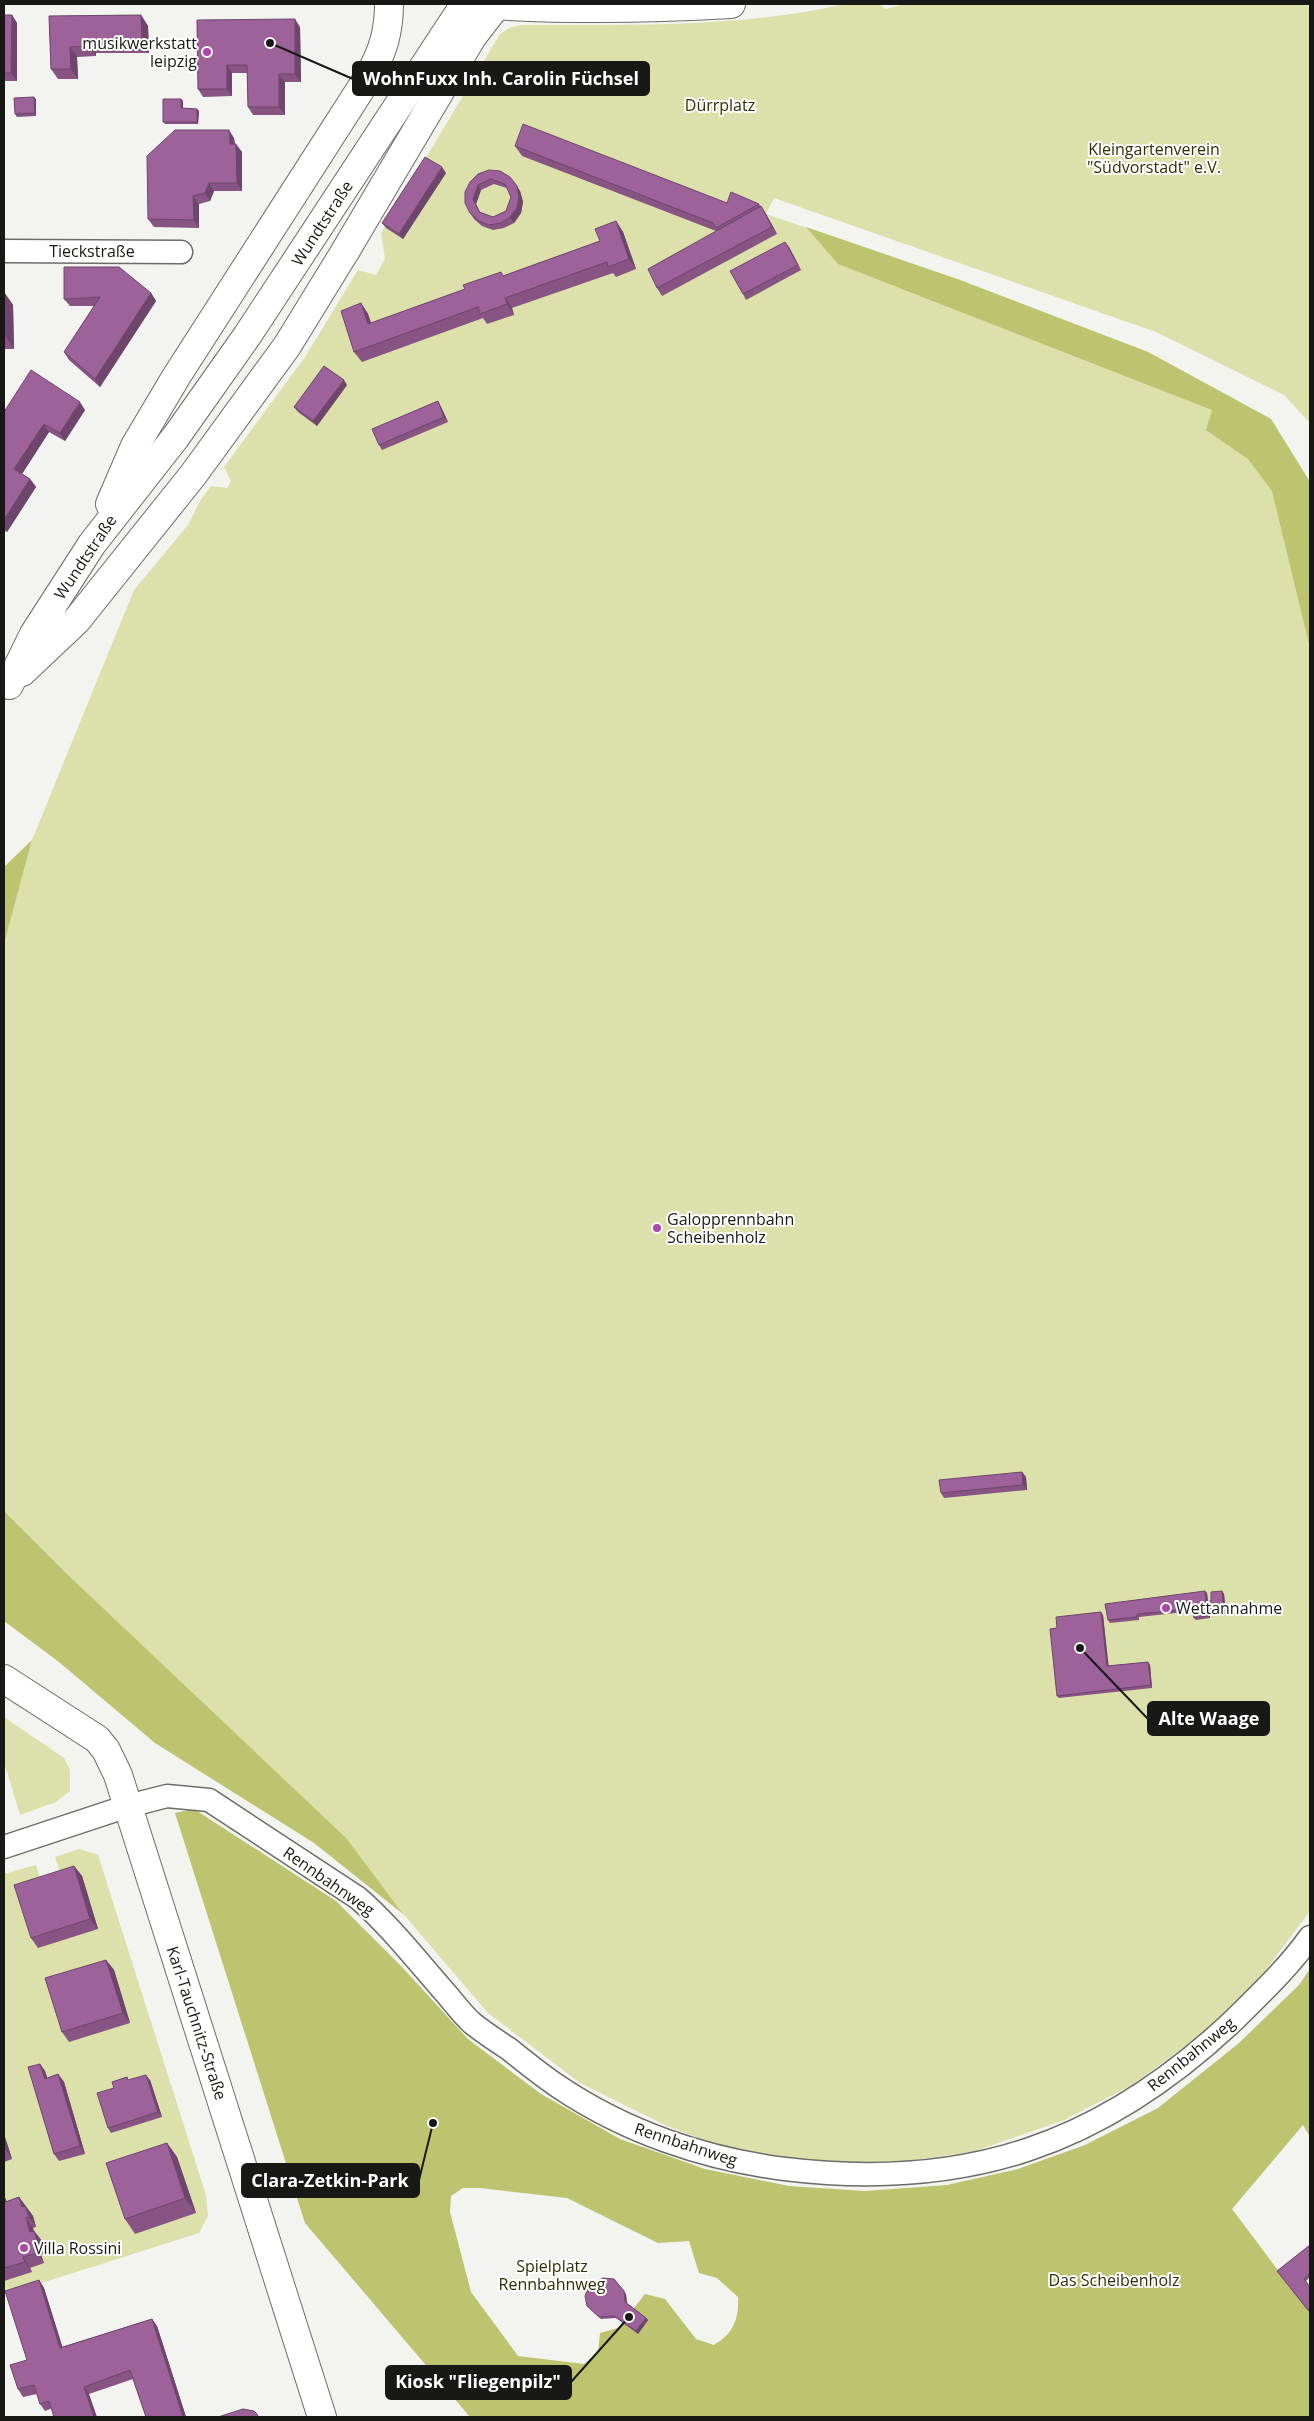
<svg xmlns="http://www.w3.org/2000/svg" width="1314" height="2421" font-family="'Open Sans',sans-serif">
	<rect width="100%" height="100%" fill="#f3f3ef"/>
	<!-- green -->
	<g fill="#dce0aa">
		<path d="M846,4H879L886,9L904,4H1310V423L1284,395L1156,332L774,198L766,214L960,280L1148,352L1271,419L1310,482V1911L1262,1975L1201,2035L1132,2085L1062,2121L972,2152L893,2163L833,2162L774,2156L717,2145L667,2126L580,2083L488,2013L382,1889L4,1511V944L32,840L134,590L188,525L200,501L211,486L227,488L231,481L224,467L305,357L358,270L376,275L385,259L381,233L500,34L509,28L521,25C629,25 740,28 846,4Z"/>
		<polygon points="4,1717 64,1758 70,1770 70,1791 56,1802 20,1815 4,1762"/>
		<polygon points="79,1849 98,1855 206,2195 208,2216 199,2233 4,2295 4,1874 36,1865 41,1881 61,1875 55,1857"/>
	</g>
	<!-- forest -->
	<g fill="#bec370" fill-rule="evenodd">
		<polygon points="806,227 960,280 1148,352 1271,419 1310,482 1310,648 1272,491 1248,459 1206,430 1212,410 838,264"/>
		<polygon points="32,840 4,944 4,867"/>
		<polygon points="4,1511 69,1576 346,1838 403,1914 314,1843 155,1743 59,1662 4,1621"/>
		<path d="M194,1809L336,1901L402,1967L468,2039L541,2094L620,2139L705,2169L789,2186L865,2191L947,2185L1018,2169L1085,2145L1158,2108L1239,2043L1299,1985L1310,1969V2137L1303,2125L1232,2209L1310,2313V2417H470L305,2223L175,1813ZM463,2188H480L567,2198L658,2243L689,2241L699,2273L717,2278L738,2297C739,2319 734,2333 714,2345L696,2339L665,2299L645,2294L618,2328L600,2333L598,2352L584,2364L518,2356L471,2292L450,2212L451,2196Z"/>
	</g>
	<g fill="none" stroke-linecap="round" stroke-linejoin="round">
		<defs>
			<g id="minor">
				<polyline points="4,251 181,252"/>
				<path d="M4,1847L128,1806L167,1796L209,1800L358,1898C389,1925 415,1958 442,1989C452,2000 461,2013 472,2023C483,2032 497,2041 509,2049C525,2062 541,2075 559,2087C626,2132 705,2159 785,2169C966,2191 1102,2145 1234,2020C1261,1993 1288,1968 1310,1937"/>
			</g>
			<polyline id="secondary" points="4,1679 97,1739 106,1750 118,1775 322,2417"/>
			<g id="primary">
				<path d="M477,4C562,10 646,9 731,4"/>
				<polyline points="346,250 472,37 496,6"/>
			</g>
			<g id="trunk">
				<path d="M110,504L135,446L176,377L369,76C383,52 389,31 389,4"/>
				<polyline points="22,672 77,620 193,475 287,346 346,250"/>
				<polyline points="9,685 34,634 92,544 175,438 247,336 465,4"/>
			</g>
		</defs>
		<!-- minor casing -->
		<use href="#minor" stroke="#6b6b68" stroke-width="25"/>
		<!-- secondary casing -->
		<use href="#secondary" stroke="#6b6b68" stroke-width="30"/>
		<!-- primary casing -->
		<use href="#primary" stroke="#6b6b68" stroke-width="30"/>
		<!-- trunk casing -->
		<use href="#trunk" stroke="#6b6b68" stroke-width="30"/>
		<!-- minor -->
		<use href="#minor" stroke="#fff" stroke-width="22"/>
		<!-- secondary -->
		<use href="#secondary" stroke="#fff" stroke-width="28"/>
		<!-- primary -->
		<use href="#primary" stroke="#fff" stroke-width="28"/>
		<!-- trunk -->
		<use href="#trunk" stroke="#fff" stroke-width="28"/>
	</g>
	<!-- wall -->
	<g fill="#875484" fill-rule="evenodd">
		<polygon points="4,15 12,15 17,23 17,81 4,81"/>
		<polygon points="141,15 148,26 149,53 96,53 96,56 77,57 78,79 58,79 51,69 49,16"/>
		<polygon points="197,20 300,27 301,82 285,82 285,115 253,115 248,107 247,73 232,73 232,96 203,97 198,89"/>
		<polygon points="36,99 36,116 17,117 15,114"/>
		<polygon points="181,99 183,101 183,108 197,109 199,111 198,124 165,124 163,122"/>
		<polygon points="234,138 235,144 242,152 242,191 214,191 210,201 199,204 199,228 154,227 148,219"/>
		<polygon points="515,146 727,203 759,204 766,214 777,234 662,296 657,288 716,231 522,156"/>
		<path d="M489,170L520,191L523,202L521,213L514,223L504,228L493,230L482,226L474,219L470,213L478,174ZM494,184L507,188L511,197L506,211L493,217L480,212L476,204L481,190Z"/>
		<polygon points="446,173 403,239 386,228 382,223"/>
		<polygon points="616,221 623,232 636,269 616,277 613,273 512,308 514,315 487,324 483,318 362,362 354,352 361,303 368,314 371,323 600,241"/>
		<polygon points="789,247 801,270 746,300 743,294"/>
		<polygon points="4,292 13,305 14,349 4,349"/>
		<polygon points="151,293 156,301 100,387 69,360 64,352 94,306 70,306 64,299"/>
		<polygon points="347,385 317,426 298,412 294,407"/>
		<polygon points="438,401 441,407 448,422 382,450 379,445"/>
		<polygon points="85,410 65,441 49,432 22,474 30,479 36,487 7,532 4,530 4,412"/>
		<polygon points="1022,1472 1026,1477 1027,1490 944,1498 941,1493"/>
		<polygon points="1205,1591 1207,1593 1208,1601 1211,1601 1222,1591 1224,1594 1226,1614 1214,1615 1212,1612 1212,1610 1209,1610 1210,1618 1196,1620 1194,1618 1193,1611 1139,1617 1139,1620 1110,1623 1108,1620"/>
		<polygon points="1103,1615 1108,1666 1148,1662 1150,1665 1152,1688 1059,1698 1057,1696 1057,1628"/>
		<polygon points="74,1866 82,1876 98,1929 38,1948 31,1938"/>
		<polygon points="106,1960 114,1970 130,2023 69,2042 62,2032"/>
		<polygon points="40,2064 45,2071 47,2078 58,2074 64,2082 85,2154 59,2161 54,2154"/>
		<polygon points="129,2080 150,2080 162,2117 111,2133 108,2128 114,2088"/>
		<polygon points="4,2134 12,2159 4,2162"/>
		<polygon points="167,2143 177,2157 196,2213 135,2234 125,2219"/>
		<polygon points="19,2197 33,2216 36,2227 33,2228 34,2231 42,2241 45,2253 41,2255 44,2263 30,2268 32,2272 4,2281 4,2198 7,2201"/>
		<polygon points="1310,2245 1310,2277 1306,2281 1310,2287 1310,2313 1277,2271"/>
		<polygon points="39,2280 44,2288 62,2347 152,2319 157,2326 186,2417 146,2417 133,2379 89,2394 45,2411 40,2404 37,2394 23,2397 18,2389 27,2360"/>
		<polygon points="626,2294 627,2303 646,2318 648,2320 638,2334 616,2318 601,2319 587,2306"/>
	</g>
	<!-- shaded-wall -->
	<g fill="#6e456c">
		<polygon points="12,15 17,23 17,81 11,73"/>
		<polygon points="141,15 148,26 149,53 142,42"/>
		<polygon points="295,19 300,27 301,82 295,74"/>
		<polygon points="89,43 96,53 96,56 89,46"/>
		<polygon points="70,47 77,57 78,79 71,69"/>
		<polygon points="227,65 232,73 232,96 227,89"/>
		<polygon points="279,74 285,82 285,115 279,107"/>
		<polygon points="34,97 36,99 36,116 35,113"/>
		<polygon points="181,99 183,101 183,111 181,108"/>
		<polygon points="197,109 199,111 198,124 197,122"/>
		<polygon points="229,130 234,138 235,152 230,144"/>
		<polygon points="236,144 242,152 242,191 237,183"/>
		<polygon points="442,167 446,173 403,239 399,234"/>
		<polygon points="209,183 214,191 210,201 205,193"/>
		<polygon points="478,185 481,190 476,204 482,217 479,212 473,199"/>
		<polygon points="517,186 520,191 523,202 521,213 514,223 510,217"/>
		<polygon points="193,196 199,204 199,228 194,220"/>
		<polygon points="761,206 766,214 777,234 772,227"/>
		<polygon points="616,221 623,232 636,269 629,259"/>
		<polygon points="785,242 789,247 801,270 798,265"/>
		<polygon points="4,292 13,305 14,349 4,334"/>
		<polygon points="151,293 156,301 100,387 95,379"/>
		<polygon points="505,298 512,308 514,315 507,304"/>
		<polygon points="361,303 368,314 375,334 368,324"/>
		<polygon points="344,380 347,385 317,426 313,421"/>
		<polygon points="438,401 441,407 448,422 444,417"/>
		<polygon points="80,402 85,410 65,441 60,433"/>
		<polygon points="44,424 49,432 20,477 14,469"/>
		<polygon points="30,479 36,487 7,532 4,527 4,520"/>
		<polygon points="1022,1472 1026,1477 1027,1490 1023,1485"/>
		<polygon points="1205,1591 1207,1593 1208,1604 1206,1602"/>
		<polygon points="1222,1591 1224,1594 1226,1614 1224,1611"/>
		<polygon points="1207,1608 1209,1610 1210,1618 1208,1616"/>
		<polygon points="1101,1612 1103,1615 1109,1669 1107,1666"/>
		<polygon points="1148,1662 1150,1665 1152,1688 1151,1685"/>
		<polygon points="74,1866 82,1876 98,1929 90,1919"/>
		<polygon points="106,1960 114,1970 130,2023 123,2013"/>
		<polygon points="40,2064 45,2071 50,2086 45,2079"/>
		<polygon points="58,2074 64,2082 85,2154 80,2146"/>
		<polygon points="146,2075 150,2080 162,2117 158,2112"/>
		<polygon points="4,2134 12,2159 4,2147"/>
		<polygon points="167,2143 177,2157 196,2213 185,2198"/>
		<polygon points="19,2197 33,2216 36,2227 22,2207"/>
		<polygon points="26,2218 33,2228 37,2243 30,2232"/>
		<polygon points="34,2231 42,2241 45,2253 38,2243"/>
		<polygon points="34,2245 41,2255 44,2263 37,2253"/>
		<polygon points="23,2257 30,2268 32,2272 25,2262"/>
		<polygon points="39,2280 44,2288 65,2355 60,2348"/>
		<polygon points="624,2291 626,2294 627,2304 625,2302"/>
		<polygon points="646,2318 648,2320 638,2334 636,2331"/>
		<polygon points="152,2319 157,2326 186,2417 183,2417"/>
		<polygon points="84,2387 89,2394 97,2417 94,2417"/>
	</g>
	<!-- building -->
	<g fill="#9d629a" stroke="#6e456c" fill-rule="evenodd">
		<polygon points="4,15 12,15 11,73 4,73"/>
		<polygon points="141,15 142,42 89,43 89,46 70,47 71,69 51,69 49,16"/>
		<polygon points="295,19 295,74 279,74 279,107 248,107 247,65 227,65 227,89 198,89 197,20"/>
		<polygon points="34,97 35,113 15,114 14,98"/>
		<polygon points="163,99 181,99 181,108 197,109 197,122 163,122"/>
		<polygon points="523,124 727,203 731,192 759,204 716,228 713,223 515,146"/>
		<polygon points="175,130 229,130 230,144 236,144 237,183 209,183 205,193 193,196 194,220 148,219 147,156"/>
		<polygon points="425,157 442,167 399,234 382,223"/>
		<path d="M489,170L500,171L510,177L517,186L519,197L517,208L510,217L501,223L489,225L479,221L470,213L465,203V192L470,182L478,174ZM491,179L505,184L511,197L506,211L493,217L479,212L473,199L478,185Z"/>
		<polygon points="761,206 772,227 657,288 648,269"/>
		<polygon points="616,221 629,259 608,267 607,262 505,298 507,304 480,314 478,307 354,352 341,311 361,303 368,324 465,289 463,285 501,272 503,276 600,241 595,229"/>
		<polygon points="785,242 798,265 743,294 730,271"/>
		<polygon points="64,267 119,267 151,293 95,379 64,352 100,297 64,299"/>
		<polygon points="324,366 344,380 313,421 294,407"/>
		<polygon points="31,370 80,402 60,433 44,424 14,469 30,479 4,520 4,412"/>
		<polygon points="438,401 444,417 379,445 372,429"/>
		<polygon points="1022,1472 1023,1485 941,1493 939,1480"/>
		<polygon points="1205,1591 1206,1602 1211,1601 1211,1592 1222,1591 1224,1611 1212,1612 1212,1607 1207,1608 1208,1616 1194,1618 1192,1609 1137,1614 1137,1617 1108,1620 1105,1604"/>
		<polygon points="1101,1612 1107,1666 1148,1662 1151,1685 1057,1696 1050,1629 1057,1628 1056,1617"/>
		<polygon points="74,1866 90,1919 31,1938 14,1885"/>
		<polygon points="106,1960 123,2013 62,2032 45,1978"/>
		<polygon points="40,2064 45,2079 58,2074 80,2146 54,2154 28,2067"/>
		<polygon points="146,2075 158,2112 108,2128 97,2093 114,2088 112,2082 127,2077 128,2080"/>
		<polygon points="167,2143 185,2198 125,2219 106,2163"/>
		<polygon points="19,2197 22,2207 25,2206 29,2217 26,2218 30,2232 34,2231 38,2243 34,2245 37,2253 23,2257 25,2262 4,2268 4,2198 5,2198 6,2202"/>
		<polygon points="1310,2245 1310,2273 1304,2279 1310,2287 1310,2309 1308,2310 1277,2271"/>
		<polygon points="603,2278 614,2279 624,2291 625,2302 646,2318 636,2331 614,2316 599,2317 587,2306 585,2296 589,2286"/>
		<polygon points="39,2280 60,2348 152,2319 183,2417 146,2417 130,2370 84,2387 94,2417 54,2417 49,2401 40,2404 34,2385 18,2389 10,2365 27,2360 5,2291"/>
		<polygon points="243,2409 254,2411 257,2414 258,2417 218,2417"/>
	</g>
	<!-- markers -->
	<g fill="#ac46a9" stroke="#fffffe" stroke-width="2">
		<circle cx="207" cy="52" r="5"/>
		<circle cx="657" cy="1228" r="5"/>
		<circle cx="1166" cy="1608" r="5"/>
		<circle cx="24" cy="2248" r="5"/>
	</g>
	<g text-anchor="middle" stroke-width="4" stroke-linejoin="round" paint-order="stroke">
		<!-- poi labels -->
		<g font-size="16" fill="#181917" stroke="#fffffe" text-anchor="start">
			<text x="197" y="49" text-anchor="end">musikwerkstatt<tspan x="197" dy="18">leipzig</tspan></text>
			<text x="667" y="1225">Galopprennbahn<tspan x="667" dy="18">Scheibenholz</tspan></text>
			<text x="1176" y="1614">Wettannahme</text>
			<text x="34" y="2254">Villa Rossini</text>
		</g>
		<!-- park labels -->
		<g font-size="16" fill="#2d2f0a" stroke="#fffffe">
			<text x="720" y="111">Dürrplatz</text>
			<text x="1154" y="155">Kleingartenverein<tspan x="1154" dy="18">"Südvorstadt" e.V.</tspan></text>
			<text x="552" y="2272">Spielplatz<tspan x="552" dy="18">Rennbahnweg</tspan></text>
			<text x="1114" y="2286">Das Scheibenholz</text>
		</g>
		<!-- street labels -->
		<g font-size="16" fill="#181917" stroke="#fffffe">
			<text transform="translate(322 223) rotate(-57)" y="6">Wundtstraße</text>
			<text x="92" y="257">Tieckstraße</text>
			<text transform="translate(85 557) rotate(-56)" y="6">Wundtstraße</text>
			<text transform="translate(329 1881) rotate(35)" y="6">Rennbahnweg</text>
			<text transform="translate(197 2023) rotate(72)" y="6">Karl-Tauchnitz-Straße</text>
			<text transform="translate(1191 2054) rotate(-39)" y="6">Rennbahnweg</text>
			<text transform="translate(686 2144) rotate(18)" y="6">Rennbahnweg</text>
		</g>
	</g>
	<!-- callouts -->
	<path fill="none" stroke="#181917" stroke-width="2" d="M270 43L353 79M1080 1648L1148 1719M433 2123L419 2180M629 2317L571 2382"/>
	<g fill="#181917" stroke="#fffffe" stroke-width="2">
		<circle cx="270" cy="43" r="5"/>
		<circle cx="1080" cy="1648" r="5"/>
		<circle cx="433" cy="2123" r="5"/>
		<circle cx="629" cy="2317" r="5"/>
	</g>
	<g fill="#181917" stroke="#181917" stroke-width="2">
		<rect x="353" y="62" width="296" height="33" rx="5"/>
		<rect x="1148" y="1702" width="121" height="33" rx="5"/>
		<rect x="242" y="2164" width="177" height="33" rx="5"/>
		<rect x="386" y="2366" width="185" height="33" rx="5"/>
	</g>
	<g font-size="18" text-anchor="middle" font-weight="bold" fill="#fff">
		<text x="501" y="85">WohnFuxx Inh. Carolin Füchsel</text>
		<text x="1209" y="1725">Alte Waage</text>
		<text x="330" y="2187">Clara-Zetkin-Park</text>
		<text x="478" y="2388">Kiosk "Fliegenpilz"</text>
	</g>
	<!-- border -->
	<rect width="1314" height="2421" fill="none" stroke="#181917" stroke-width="10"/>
</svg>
